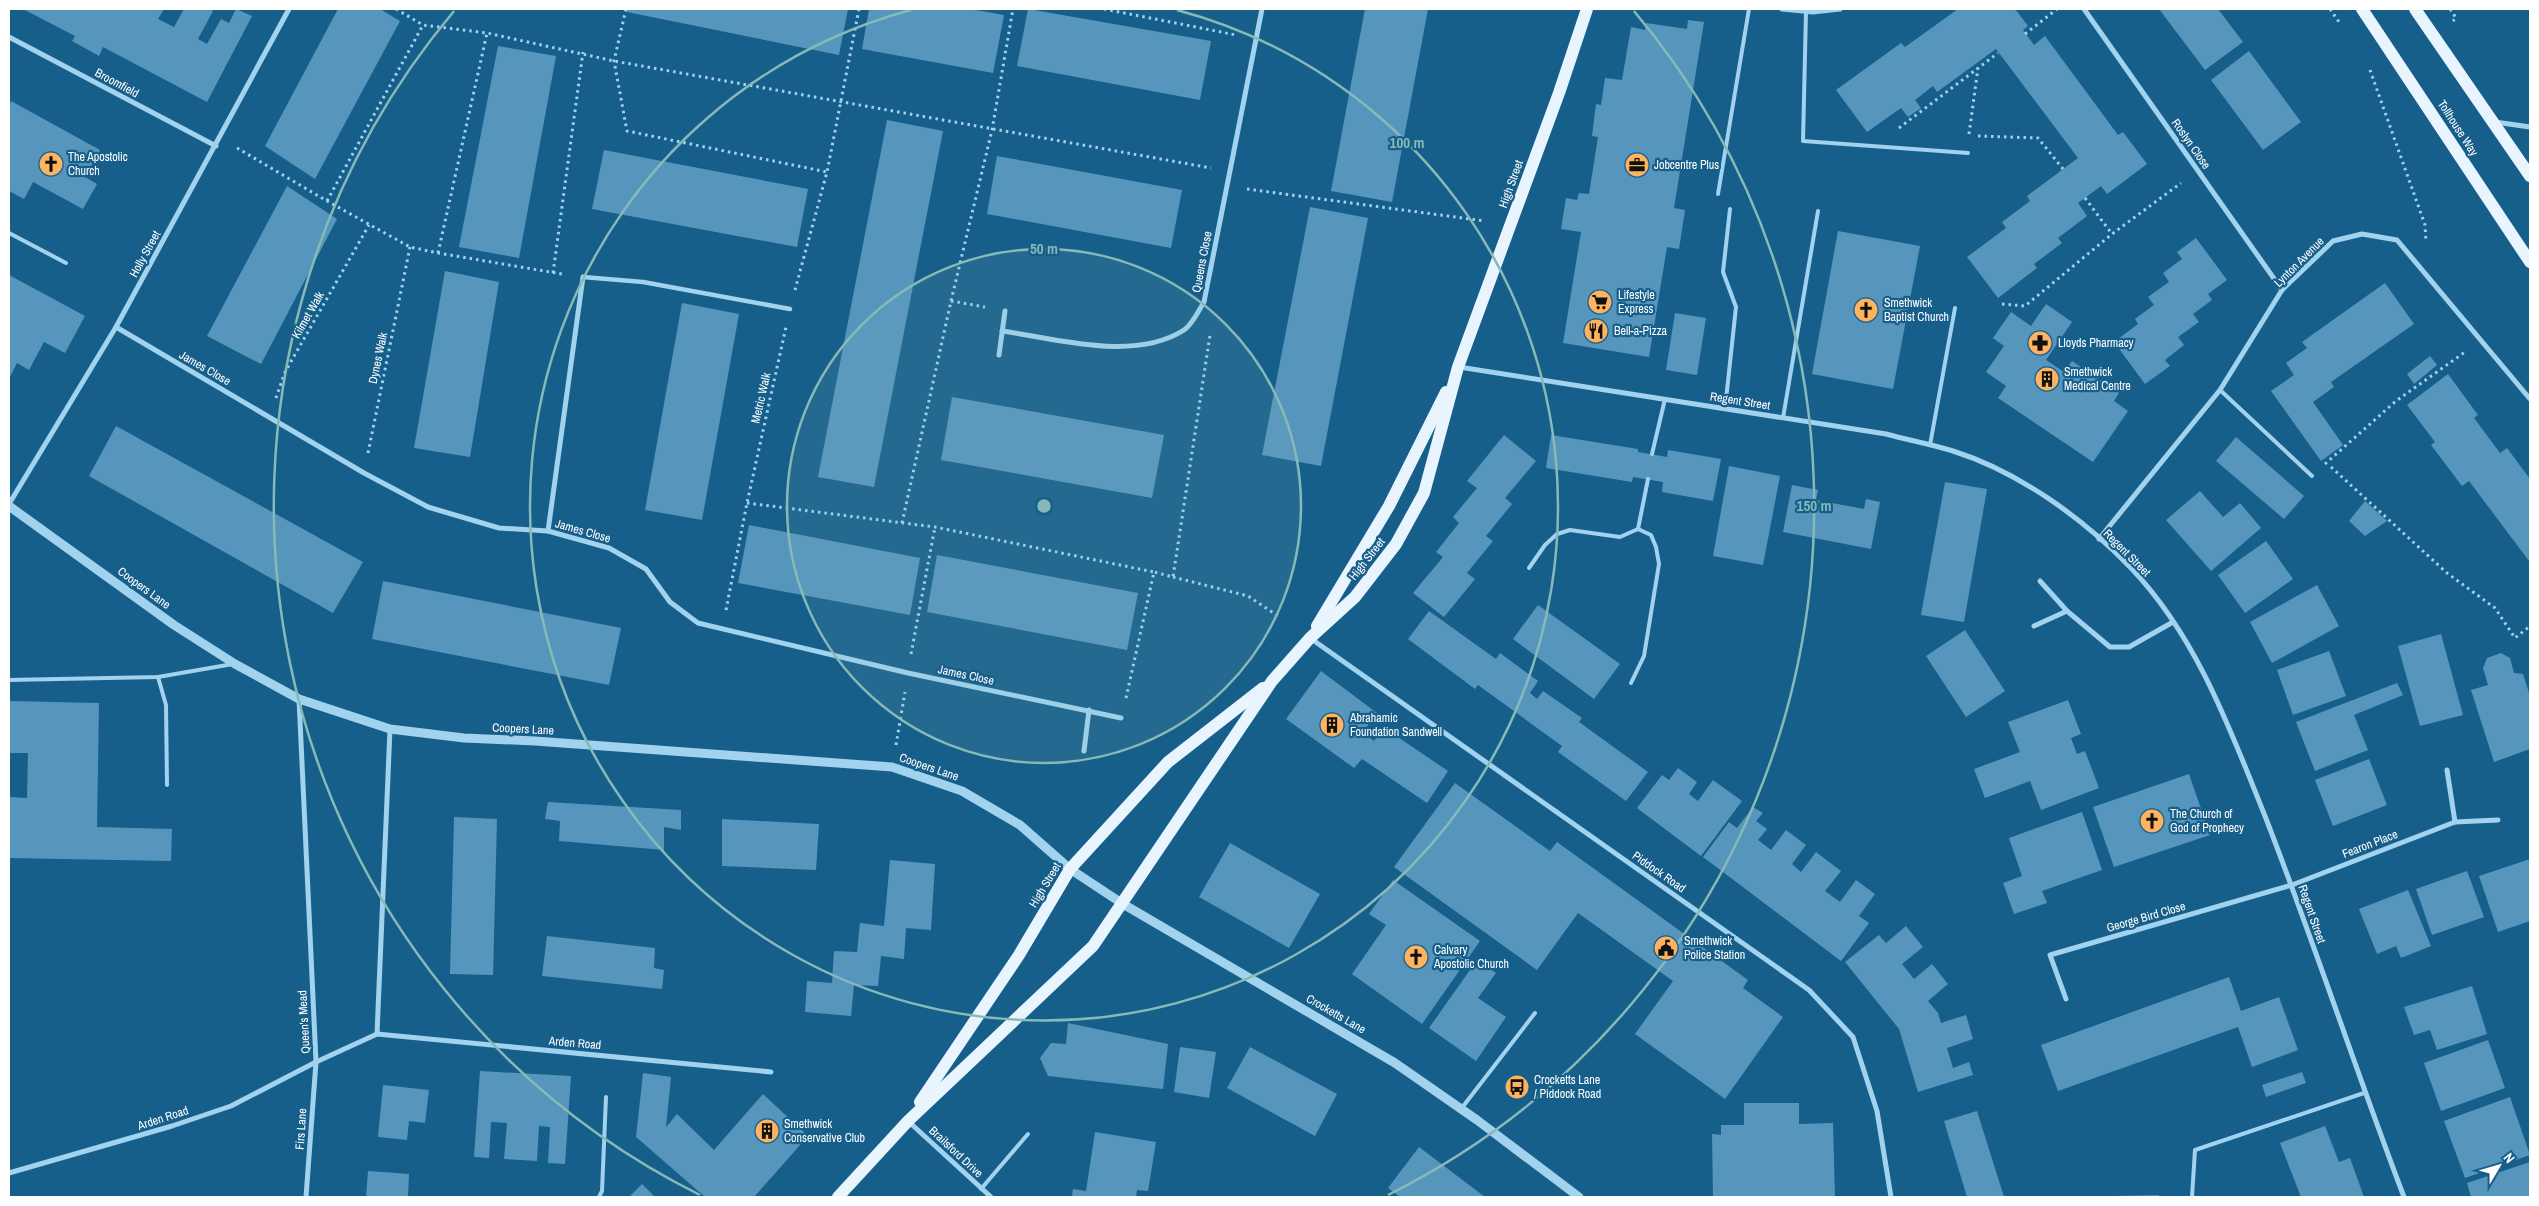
<svg xmlns="http://www.w3.org/2000/svg" width="2539" height="1206" font-family="'Archivo Narrow',sans-serif">
	<rect width="100%" height="100%" fill="#175f8b"/>
	<!-- building -->
	<g fill="#5696bd">
		<polygon points="23,9 164,9 158,19 174,27 184,9 209,9 213,11 198,39 207,44 221,19 229,23 236,9 252,16 207,102 103,47 99,56 72,41 75,36"/>
		<polygon points="338,9 380,9 400,21 315,179 265,146"/>
		<polygon points="628,9 848,9 839,55 627,12"/>
		<polygon points="869,9 970,9 1004,15 993,73 862,49"/>
		<polygon points="1028,9 1211,41 1200,100 1017,66"/>
		<polygon points="1365,9 1428,9 1392,202 1331,191"/>
		<polygon points="1958,9 2015,9 2028,26 2023,30 2034,45 2045,36 2118,135 2123,132 2147,164 2107,194 2101,186 2078,203 2087,216 2058,238 2062,243 2034,264 2037,268 1998,298 1967,257 2006,228 2002,222 2030,201 2027,196 2078,158 1996,49 1937,92 1933,86 1915,100 1921,108 1908,117 1901,108 1867,132 1836,90 1901,43 1905,47"/>
		<polygon points="2159,9 2218,9 2243,42 2205,70"/>
		<polygon points="1688,20 1704,22 1674,208 1685,210 1679,249 1667,247 1649,357 1563,343 1581,232 1561,229 1566,198 1577,200 1579,193 1589,194 1598,137 1592,136 1596,104 1601,105 1605,78 1622,80 1631,27 1645,30 1646,23 1687,29"/>
		<polygon points="498,46 556,56 519,258 459,247"/>
		<polygon points="2249,51 2301,122 2263,150 2211,80"/>
		<polygon points="11,101 100,150 85,177 97,184 83,209 33,182 24,199 9,191 9,106"/>
		<polygon points="887,120 943,131 874,487 818,477"/>
		<polygon points="604,150 808,189 797,247 592,209"/>
		<polygon points="997,156 1182,190 1171,248 987,214"/>
		<polygon points="287,186 337,219 261,364 207,336"/>
		<polygon points="1310,207 1368,218 1321,466 1262,455"/>
		<polygon points="1838,231 1920,246 1893,389 1812,374"/>
		<polygon points="2196,238 2227,280 2208,294 2212,300 2193,314 2199,322 2178,337 2184,345 2165,360 2170,366 2145,384 2114,342 2138,324 2135,319 2154,305 2148,297 2169,282 2163,273 2182,259 2177,252"/>
		<polygon points="445,271 499,282 470,457 414,448"/>
		<polygon points="9,275 85,316 65,353 44,342 29,370 17,363 9,379"/>
		<polygon points="2385,283 2414,324 2331,382 2334,387 2313,402 2343,445 2321,461 2271,391 2294,375 2286,363 2307,348 2302,342"/>
		<polygon points="682,303 739,314 702,520 645,510"/>
		<polygon points="2046,304 2072,322 2046,360 2064,372 2072,361 2119,393 2114,401 2128,411 2093,462 1998,398 2006,386 1986,372 2004,346 1993,338 2011,312 2031,326"/>
		<polygon points="1675,313 1706,318 1697,375 1666,370"/>
		<polygon points="2430,356 2437,365 2414,384 2407,374"/>
		<polygon points="2448,374 2478,415 2474,418 2500,453 2507,448 2530,479 2529,561 2469,481 2462,486 2431,445 2435,442 2407,405"/>
		<polygon points="952,397 1164,435 1152,498 941,460"/>
		<polygon points="116,426 363,562 333,613 89,476"/>
		<polygon points="1504,435 1536,461 1505,498 1512,504 1486,536 1493,541 1467,573 1475,579 1444,617 1413,593 1443,557 1436,552 1459,523 1453,517 1477,488 1467,481"/>
		<polygon points="1551,435 1638,449 1638,452 1667,457 1668,450 1721,459 1713,501 1662,492 1663,482 1633,477 1632,482 1546,468"/>
		<polygon points="2236,437 2304,496 2284,519 2216,461"/>
		<polygon points="1729,466 1780,476 1763,565 1713,556"/>
		<polygon points="1945,482 1987,489 1964,622 1921,615"/>
		<polygon points="1792,485 1818,490 1816,500 1864,509 1866,499 1880,502 1871,549 1783,532"/>
		<polygon points="2200,491 2223,517 2240,503 2261,528 2211,571 2166,520"/>
		<polygon points="2365,501 2387,521 2365,536 2349,521"/>
		<polygon points="749,525 920,558 910,615 738,583"/>
		<polygon points="2266,541 2293,579 2245,613 2218,575"/>
		<polygon points="937,555 1138,593 1127,650 927,612"/>
		<polygon points="383,581 621,628 609,685 372,639"/>
		<polygon points="2317,585 2339,626 2272,663 2250,622"/>
		<polygon points="1538,605 1620,664 1594,699 1513,639"/>
		<polygon points="1429,611 1496,659 1500,653 1538,681 1530,693 1537,699 1543,691 1582,718 1579,722 1648,772 1626,801 1558,752 1562,746 1478,685 1475,689 1408,639"/>
		<polygon points="1965,630 2005,691 1966,717 1926,656"/>
		<polygon points="2441,634 2463,715 2420,726 2398,646"/>
		<polygon points="2329,651 2346,696 2293,715 2277,670"/>
		<polygon points="2501,653 2510,658 2514,673 2523,674 2530,696 2530,749 2494,762 2471,690 2488,685 2483,668 2487,658"/>
		<polygon points="1321,671 1377,713 1363,732 1374,741 1383,727 1448,771 1427,803 1362,759 1354,768 1286,719"/>
		<polygon points="2397,683 2403,695 2354,715 2368,750 2315,771 2296,722"/>
		<polygon points="2068,700 2081,734 2071,738 2077,754 2085,751 2099,788 2041,810 2030,781 1985,798 1974,769 2020,752 2008,722"/>
		<polygon points="9,701 99,703 97,827 172,829 171,861 9,858 9,797 27,798 28,753 9,753"/>
		<polygon points="2369,759 2387,805 2333,826 2315,780"/>
		<polygon points="1678,768 1697,782 1689,794 1698,801 1713,780 1742,801 1701,856 1637,808 1662,775 1669,780"/>
		<polygon points="2189,774 2210,835 2114,867 2093,807"/>
		<polygon points="1455,783 1550,851 1557,842 1748,980 1743,988 1783,1017 1725,1099 1635,1034 1673,981 1578,913 1537,970 1394,867"/>
		<polygon points="548,802 681,810 681,830 664,827 664,850 559,841 560,821 545,819"/>
		<polygon points="1753,807 1763,813 1756,821 1767,829 1758,840 1771,850 1786,830 1806,845 1792,864 1801,872 1816,852 1841,871 1825,891 1840,902 1856,880 1875,894 1859,916 1869,923 1841,961 1703,857 1729,822 1737,828"/>
		<polygon points="2082,812 2102,870 2042,891 2047,903 2014,914 2003,883 2022,876 2009,838"/>
		<polygon points="454,817 497,819 493,975 450,974"/>
		<polygon points="722,819 819,824 816,870 722,866"/>
		<polygon points="1230,843 1320,894 1289,948 1199,897"/>
		<polygon points="2530,859 2530,921 2498,932 2479,876"/>
		<polygon points="890,860 935,864 931,930 906,928 904,959 881,956 878,986 854,985 851,1016 805,1012 807,981 832,983 834,951 857,952 860,923 884,926"/>
		<polygon points="2467,871 2484,917 2432,935 2416,889"/>
		<polygon points="1393,880 1480,941 1422,1024 1352,974 1386,925 1369,914"/>
		<polygon points="2408,890 2431,946 2401,958 2396,946 2377,954 2359,909"/>
		<polygon points="1906,926 1923,947 1902,964 1914,979 1932,964 1948,984 1928,1001 1938,1013 1941,1023 1966,1015 1973,1039 1947,1048 1953,1068 1969,1062 1973,1075 1918,1092 1899,1029 1845,962 1879,935 1886,943"/>
		<polygon points="547,936 655,948 654,968 664,970 662,989 542,976"/>
		<polygon points="1477,960 1496,973 1478,998 1506,1017 1476,1061 1429,1028"/>
		<polygon points="2229,977 2241,1011 2279,997 2298,1050 2252,1067 2238,1027 2058,1091 2041,1045"/>
		<polygon points="2472,986 2487,1034 2437,1050 2430,1030 2414,1035 2404,1007"/>
		<polygon points="1068,1023 1168,1044 1163,1089 1048,1076 1040,1058 1051,1043 1066,1044"/>
		<polygon points="2488,1040 2505,1088 2441,1111 2424,1063"/>
		<polygon points="1180,1047 1216,1052 1209,1098 1174,1092"/>
		<polygon points="1250,1047 1337,1094 1315,1136 1227,1088"/>
		<polygon points="480,1071 571,1076 565,1164 548,1163 550,1127 539,1126 537,1161 504,1159 507,1123 491,1122 489,1158 474,1157"/>
		<polygon points="2302,1072 2306,1083 2266,1097 2262,1085"/>
		<polygon points="643,1073 671,1077 666,1127 677,1114 714,1150 763,1094 808,1136 754,1197 705,1197 636,1137"/>
		<polygon points="383,1085 429,1090 425,1123 409,1121 407,1140 378,1137"/>
		<polygon points="2510,1097 2530,1155 2465,1178 2444,1121"/>
		<polygon points="1744,1103 1799,1103 1799,1124 1833,1123 1835,1197 1713,1197 1712,1134 1721,1135 1721,1125 1744,1125"/>
		<polygon points="1977,1111 2004,1197 1967,1197 1944,1121"/>
		<polygon points="2325,1126 2339,1162 2350,1158 2364,1197 2301,1197 2280,1143"/>
		<polygon points="1095,1132 1156,1142 1148,1191 1137,1190 1136,1197 1072,1197 1073,1189 1086,1191"/>
		<polygon points="1419,1147 1485,1197 1400,1197 1388,1188"/>
		<polygon points="2530,1162 2530,1197 2471,1197 2467,1183"/>
		<polygon points="368,1171 409,1174 408,1197 366,1197"/>
		<polygon points="642,1184 655,1197 629,1197"/>
		<polygon points="2159,1195 2159,1197 2112,1197 2112,1196"/>
	</g>
	<g fill="none" stroke-linecap="round" stroke-linejoin="round">
		<!-- path -->
		<g stroke="#a1d2ee" stroke-width="3" stroke-dasharray="2.5 4" stroke-linecap="butt">
			<polyline points="396,9 423,25 487,33 614,61 1211,168"/>
			<polyline points="626,9 614,61 627,131 827,172"/>
			<polyline points="1104,9 1236,35"/>
			<polyline points="2330,9 2341,25"/>
			<polyline points="2450,9 2456,18 2453,21"/>
			<polyline points="2025,34 2057,9"/>
			<polyline points="2370,70 2425,225 2426,242"/>
			<polyline points="1899,128 1998,53"/>
			<polyline points="1969,134 1978,68"/>
			<polyline points="1978,136 2038,138 2063,169"/>
			<polyline points="237,148 327,201 410,247 438,253 562,274"/>
			<polyline points="1247,189 1485,221"/>
			<polyline points="2085,198 2112,234"/>
			<polyline points="327,201 423,25"/>
			<polyline points="438,253 487,33"/>
			<polyline points="553,273 583,52"/>
			<polyline points="795,290 827,172 859,9"/>
			<polyline points="951,301 985,307"/>
			<polyline points="2002,304 2025,306 2112,234 2181,183"/>
			<polyline points="276,398 285,372 369,225"/>
			<polyline points="368,453 410,247"/>
			<polyline points="2325,464 2396,401 2465,352"/>
			<polyline points="2331,467 2447,573 2495,608 2515,638 2530,626"/>
			<polyline points="747,503 935,527 1154,572"/>
			<polyline points="902,523 951,301 992,130 1013,9"/>
			<polyline points="1173,577 1248,596 1281,618"/>
			<polyline points="726,610 747,503 786,327"/>
			<polyline points="911,654 935,527"/>
			<polyline points="1126,698 1154,572 1173,577 1210,335"/>
			<polyline points="896,745 905,692"/>
		</g>
		<!-- service -->
		<g stroke="#a1d2ee" stroke-width="4">
			<polyline points="1806,12 1803,141 1968,153"/>
			<polyline points="1718,194 1749,9"/>
			<polyline points="9,233 66,263"/>
			<polyline points="2220,390 2312,476"/>
			<polyline points="1725,409 1736,307 1723,272 1730,209"/>
			<polyline points="1783,418 1818,211"/>
			<polyline points="1930,445 1955,308"/>
			<polyline points="1652,454 1665,399"/>
			<polyline points="1529,568 1545,545 1557,534 1570,530 1620,537 1638,529 1648,479"/>
			<polyline points="158,677 166,705 167,785"/>
			<polyline points="9,680 158,677 233,664"/>
			<polyline points="1631,683 1644,656 1659,564 1656,547 1651,535 1638,529"/>
			<polyline points="1461,1109 1535,1013"/>
			<polyline points="981,1189 1028,1134"/>
			<polyline points="599,1197 602,1191 606,1097"/>
			<polyline points="2192,1197 2195,1150 2364,1093"/>
		</g>
		<!-- pedestrian -->
		<polyline stroke="#a1d2ee" stroke-width="4.5" points="583,277 643,282 790,309"/>
		<!-- minor -->
		<g stroke="#a1d2ee" stroke-width="5">
			<polyline points="1782,9 1813,12 1840,9"/>
			<polyline points="2084,9 2282,290"/>
			<polyline points="9,37 216,146"/>
			<polyline points="2495,122 2530,127"/>
			<polyline points="116,327 364,473 428,507 499,528 548,531 609,548 646,569 670,602 698,623 908,673 1121,718"/>
			<path d="M1002,331C1058,339 1134,362 1184,330C1192,325 1199,310 1204,302L1262,9"/>
			<polyline points="999,355 1005,311"/>
			<path d="M1459,367L1886,434C1908,440 1931,444 1953,451C2019,472 2083,518 2131,568C2197,637 2230,729 2265,816C2314,942 2356,1071 2404,1197"/>
			<polyline points="9,504 116,327 289,9"/>
			<polyline points="548,531 583,277"/>
			<polyline points="2099,539 2220,390 2282,290 2333,241 2362,234 2397,240 2530,399"/>
			<polyline points="2040,581 2067,611 2110,647 2129,647 2173,622"/>
			<polyline points="2034,626 2067,611"/>
			<polyline points="1310,638 1809,990 1853,1037 1877,1111 1891,1197"/>
			<polyline points="299,699 316,1062 306,1197"/>
			<polyline points="1084,751 1089,710"/>
			<polyline points="2447,770 2455,822"/>
			<polyline points="2066,999 2050,955 2292,885 2455,822 2498,820"/>
			<polyline points="377,1034 390,729"/>
			<polyline points="908,1121 991,1197"/>
			<polyline points="9,1173 172,1126 231,1106 316,1062 377,1034 771,1072"/>
		</g>
		<!-- tertiary -->
		<polyline stroke="#a1d2ee" stroke-width="9" points="9,506 174,625 235,664 299,699 390,729 464,738 535,741 892,767 962,791 1020,825 1070,869 1123,904 1395,1063 1477,1120 1579,1197"/>
		<!-- primary -->
		<g stroke="#e8f5ff" stroke-width="12">
			<polyline points="2362,9 2530,262"/>
			<polyline points="2415,9 2530,176"/>
			<polyline points="1317,626 1389,506 1446,392"/>
			<polyline points="920,1102 1019,955 1070,869 1168,762 1263,688"/>
			<polyline points="838,1197 908,1121 1093,946 1272,681 1310,638 1355,597 1396,544 1424,493 1458,367 1559,93 1587,9"/>
		</g>
	</g>
	<!-- distance rings -->
	<circle cx="1044" cy="506" r="257" fill="#87bab6" fill-opacity=".12"/>
	<g fill="none" stroke="#87bab6" stroke-width="2.5">
		<circle cx="1044" cy="506" r="257"/>
		<path d="M1177 10A514 514 0 1 1 911 10"/>
		<path d="M700 1195A770 770 0 0 1 454 11M1634 11A770 770 0 0 1 1388 1195"/>
	</g>
	<!-- icons -->
	<defs>
		<symbol id="church-disc" viewBox="-11 -11 22 22"><circle r="9.5" fill="#ffb35e" stroke="#175f8b"/><path d="M-1.2-6h2.4v3.5h3.3v2.4h-3.3V6h-2.4V-.1h-3.3v-2.4h3.3Z" fill="#111"/></symbol>
		<symbol id="office-disc" viewBox="-11 -11 22 22"><circle r="9.5" fill="#ffb35e" stroke="#175f8b"/><path d="M-6-3h4V-5.5h4V-3h4V5H-6ZM-1-4.5V-3h2v-1.5ZM-6 0V1H6V0Z" fill="#111"/></symbol>
		<symbol id="supermarket-disc" viewBox="-11 -11 22 22"><circle r="9.5" fill="#ffb35e" stroke="#175f8b"/><path d="M-6-5.5h2.5l.6 2H6L4.5 2H-2.5L-4.4-4H-6ZM-1.5 3.2a1.3 1.3 0 1 0 .1 0ZM3 3.2a1.3 1.3 0 1 0 .1 0Z" fill="#111"/></symbol>
		<symbol id="restaurant-disc" viewBox="-11 -11 22 22"><circle r="9.5" fill="#ffb35e" stroke="#175f8b"/><path d="M-5-6h1v4h1v-4h1v4h1v-4h1v5L-1.5 .5V6h-2V.5L-5-1ZM5-6V6H3V1.5H1.5Q1.5-4 5-6Z" fill="#111"/></symbol>
		<symbol id="pharmacy-disc" viewBox="-11 -11 22 22"><circle r="9.5" fill="#ffb35e" stroke="#175f8b"/><path d="M-2-6h4v4h4v4h-4v4h-4v-4h-4v-4h4Z" fill="#111"/></symbol>
		<symbol id="building-disc" viewBox="-11 -11 22 22"><circle r="9.5" fill="#ffb35e" stroke="#175f8b"/><path d="M-4-6H4V6H1V3H-1V6H-4ZM-2.5-4.3h1.7v1.8h-1.7ZM.8-4.3h1.7v1.8H.8ZM-2.5-1h1.7V.8h-1.7ZM.8-1h1.7V.8H.8Z" fill="#111"/></symbol>
		<symbol id="civic-disc" viewBox="-11 -11 22 22"><circle r="9.5" fill="#ffb35e" stroke="#175f8b"/><path d="M-.6-6.5H3V-4.5H.6V-3L4-1V1h2V6H-6V1h2V-1L-.6-3ZM-1.2 2.5V6h2.4V2.5Z" fill="#111"/></symbol>
		<symbol id="bus-disc" viewBox="-11 -11 22 22"><circle r="9.5" fill="#ffb35e" stroke="#175f8b"/><path d="M-5-6H5V4H4V6H2V4H-2V6H-4V4H-5ZM-3.5-4V0h7V-4ZM-3.5 1.2v1.5H-2V1.2ZM2 1.2v1.5H3.5V1.2Z" fill="#111"/></symbol>
	</defs>
	<g fill-rule="evenodd">
		<use href="#church-disc" x="37" y="150" width="28" height="28"/>
		<use href="#office-disc" x="1623" y="151" width="28" height="28"/>
		<use href="#supermarket-disc" x="1586" y="288" width="28" height="28"/>
		<use href="#church-disc" x="1852" y="296" width="28" height="28"/>
		<use href="#restaurant-disc" x="1582" y="317" width="28" height="28"/>
		<use href="#pharmacy-disc" x="2026" y="329" width="28" height="28"/>
		<use href="#building-disc" x="2033" y="365" width="28" height="28"/>
		<use href="#building-disc" x="1318" y="711" width="28" height="28"/>
		<use href="#church-disc" x="2138" y="807" width="28" height="28"/>
		<use href="#civic-disc" x="1652" y="934" width="28" height="28"/>
		<use href="#church-disc" x="1402" y="943" width="28" height="28"/>
		<use href="#bus-disc" x="1503" y="1073" width="28" height="28"/>
		<use href="#building-disc" x="753" y="1117" width="28" height="28"/>
	</g>
	<g text-anchor="middle" stroke-width="4.5" stroke-linejoin="round" paint-order="stroke">
		<!-- street labels -->
		<g font-size="12" fill="#fff" stroke="#175f8b">
			<text transform="translate(117 83) rotate(28)" y="4">Broomfield</text>
			<text transform="translate(2458 128) rotate(57)" y="4">Tollhouse Way</text>
			<text transform="translate(2191 144) rotate(55)" y="4">Roslyn Close</text>
			<text transform="translate(1511 184) rotate(-70)" y="4">High Street</text>
			<text transform="translate(145 254) rotate(-61)" y="4">Holly Street</text>
			<text transform="translate(1202 262) rotate(-79)" y="4">Queens Close</text>
			<text transform="translate(2299 262) rotate(-45)" y="4">Lynton Avenue</text>
			<text transform="translate(308 315) rotate(-60)" y="4">Kilmet Walk</text>
			<text transform="translate(378 358) rotate(-78)" y="4">Dynes Walk</text>
			<text transform="translate(205 368) rotate(30)" y="4">James Close</text>
			<text transform="translate(761 398) rotate(-77)" y="4">Metric Walk</text>
			<text transform="translate(1740 401) rotate(9)" y="4">Regent Street</text>
			<text transform="translate(583 531) rotate(16)" y="4">James Close</text>
			<text transform="translate(2127 553) rotate(45)" y="4">Regent Street</text>
			<text transform="translate(1367 559) rotate(-52)" y="4">High Street</text>
			<text transform="translate(144 588) rotate(36)" y="4">Coopers Lane</text>
			<text transform="translate(966 675) rotate(12)" y="4">James Close</text>
			<text transform="translate(523 729) rotate(3)" y="4">Coopers Lane</text>
			<text transform="translate(929 767) rotate(19)" y="4">Coopers Lane</text>
			<text transform="translate(2370 844) rotate(-21)" y="4">Fearon Place</text>
			<text transform="translate(1659 872) rotate(35)" y="4">Piddock Road</text>
			<text transform="translate(1045 885) rotate(-59)" y="4">High Street</text>
			<text transform="translate(2312 914) rotate(71)" y="4">Regent Street</text>
			<text transform="translate(2146 917) rotate(-16)" y="4">George Bird Close</text>
			<text transform="translate(1336 1014) rotate(30)" y="4">Crocketts Lane</text>
			<text transform="translate(304 1022) rotate(-93)" y="4">Queen's Mead</text>
			<text transform="translate(575 1043) rotate(5)" y="4">Arden Road</text>
			<text transform="translate(163 1118) rotate(-18)" y="4">Arden Road</text>
			<text transform="translate(301 1129) rotate(-86)" y="4">Firs Lane</text>
			<text transform="translate(956 1152) rotate(43)" y="4">Brailsford Drive</text>
		</g>
		<!-- poi labels -->
		<g font-size="12" fill="#fff" stroke="#175f8b" text-anchor="start">
			<text x="68" y="161">The Apostolic<tspan x="68" dy="14">Church</tspan></text>
			<text x="1654" y="169">Jobcentre Plus</text>
			<text x="1618" y="299">Lifestyle<tspan x="1618" dy="14">Express</tspan></text>
			<text x="1884" y="307">Smethwick<tspan x="1884" dy="14">Baptist Church</tspan></text>
			<text x="1614" y="335">Bell-a-Pizza</text>
			<text x="2058" y="347">Lloyds Pharmacy</text>
			<text x="2064" y="376">Smethwick<tspan x="2064" dy="14">Medical Centre</tspan></text>
			<text x="1350" y="722">Abrahamic<tspan x="1350" dy="14">Foundation Sandwell</tspan></text>
			<text x="2170" y="818">The Church of<tspan x="2170" dy="14">God of Prophecy</tspan></text>
			<text x="1684" y="945">Smethwick<tspan x="1684" dy="14">Police Station</tspan></text>
			<text x="1434" y="954">Calvary<tspan x="1434" dy="14">Apostolic Church</tspan></text>
			<text x="1534" y="1084">Crocketts Lane<tspan x="1534" dy="14">/ Piddock Road</tspan></text>
			<text x="784" y="1128">Smethwick<tspan x="784" dy="14">Conservative Club</tspan></text>
		</g>
	</g>
	<circle cx="1044" cy="506" r="8" fill="#87bab6" stroke="#175f8b" stroke-width="2.5"/>
	<g font-size="15" text-anchor="middle" font-weight="bold" fill="#87bab6" stroke="#175f8b" stroke-width="4.5" stroke-linejoin="round" paint-order="stroke">
		<text x="1407" y="148">100 m</text>
		<text x="1044" y="254">50 m</text>
		<text x="1814" y="511">150 m</text>
	</g>
	<!-- border -->
	<rect width="2539" height="1206" fill="none" stroke="#ffffff" stroke-width="20"/>
	<!-- north arrow -->
	<g transform="translate(2499 1166) rotate(52)" stroke="#175f8b" stroke-width="4" paint-order="stroke">
	<path d="M0-4L9 19L0 12L-9 19Z" fill="#ffffff"/>
	<text y="-8" font-size="14" font-weight="bold" text-anchor="middle" fill="#ffffff">N</text>
	</g>
</svg>
